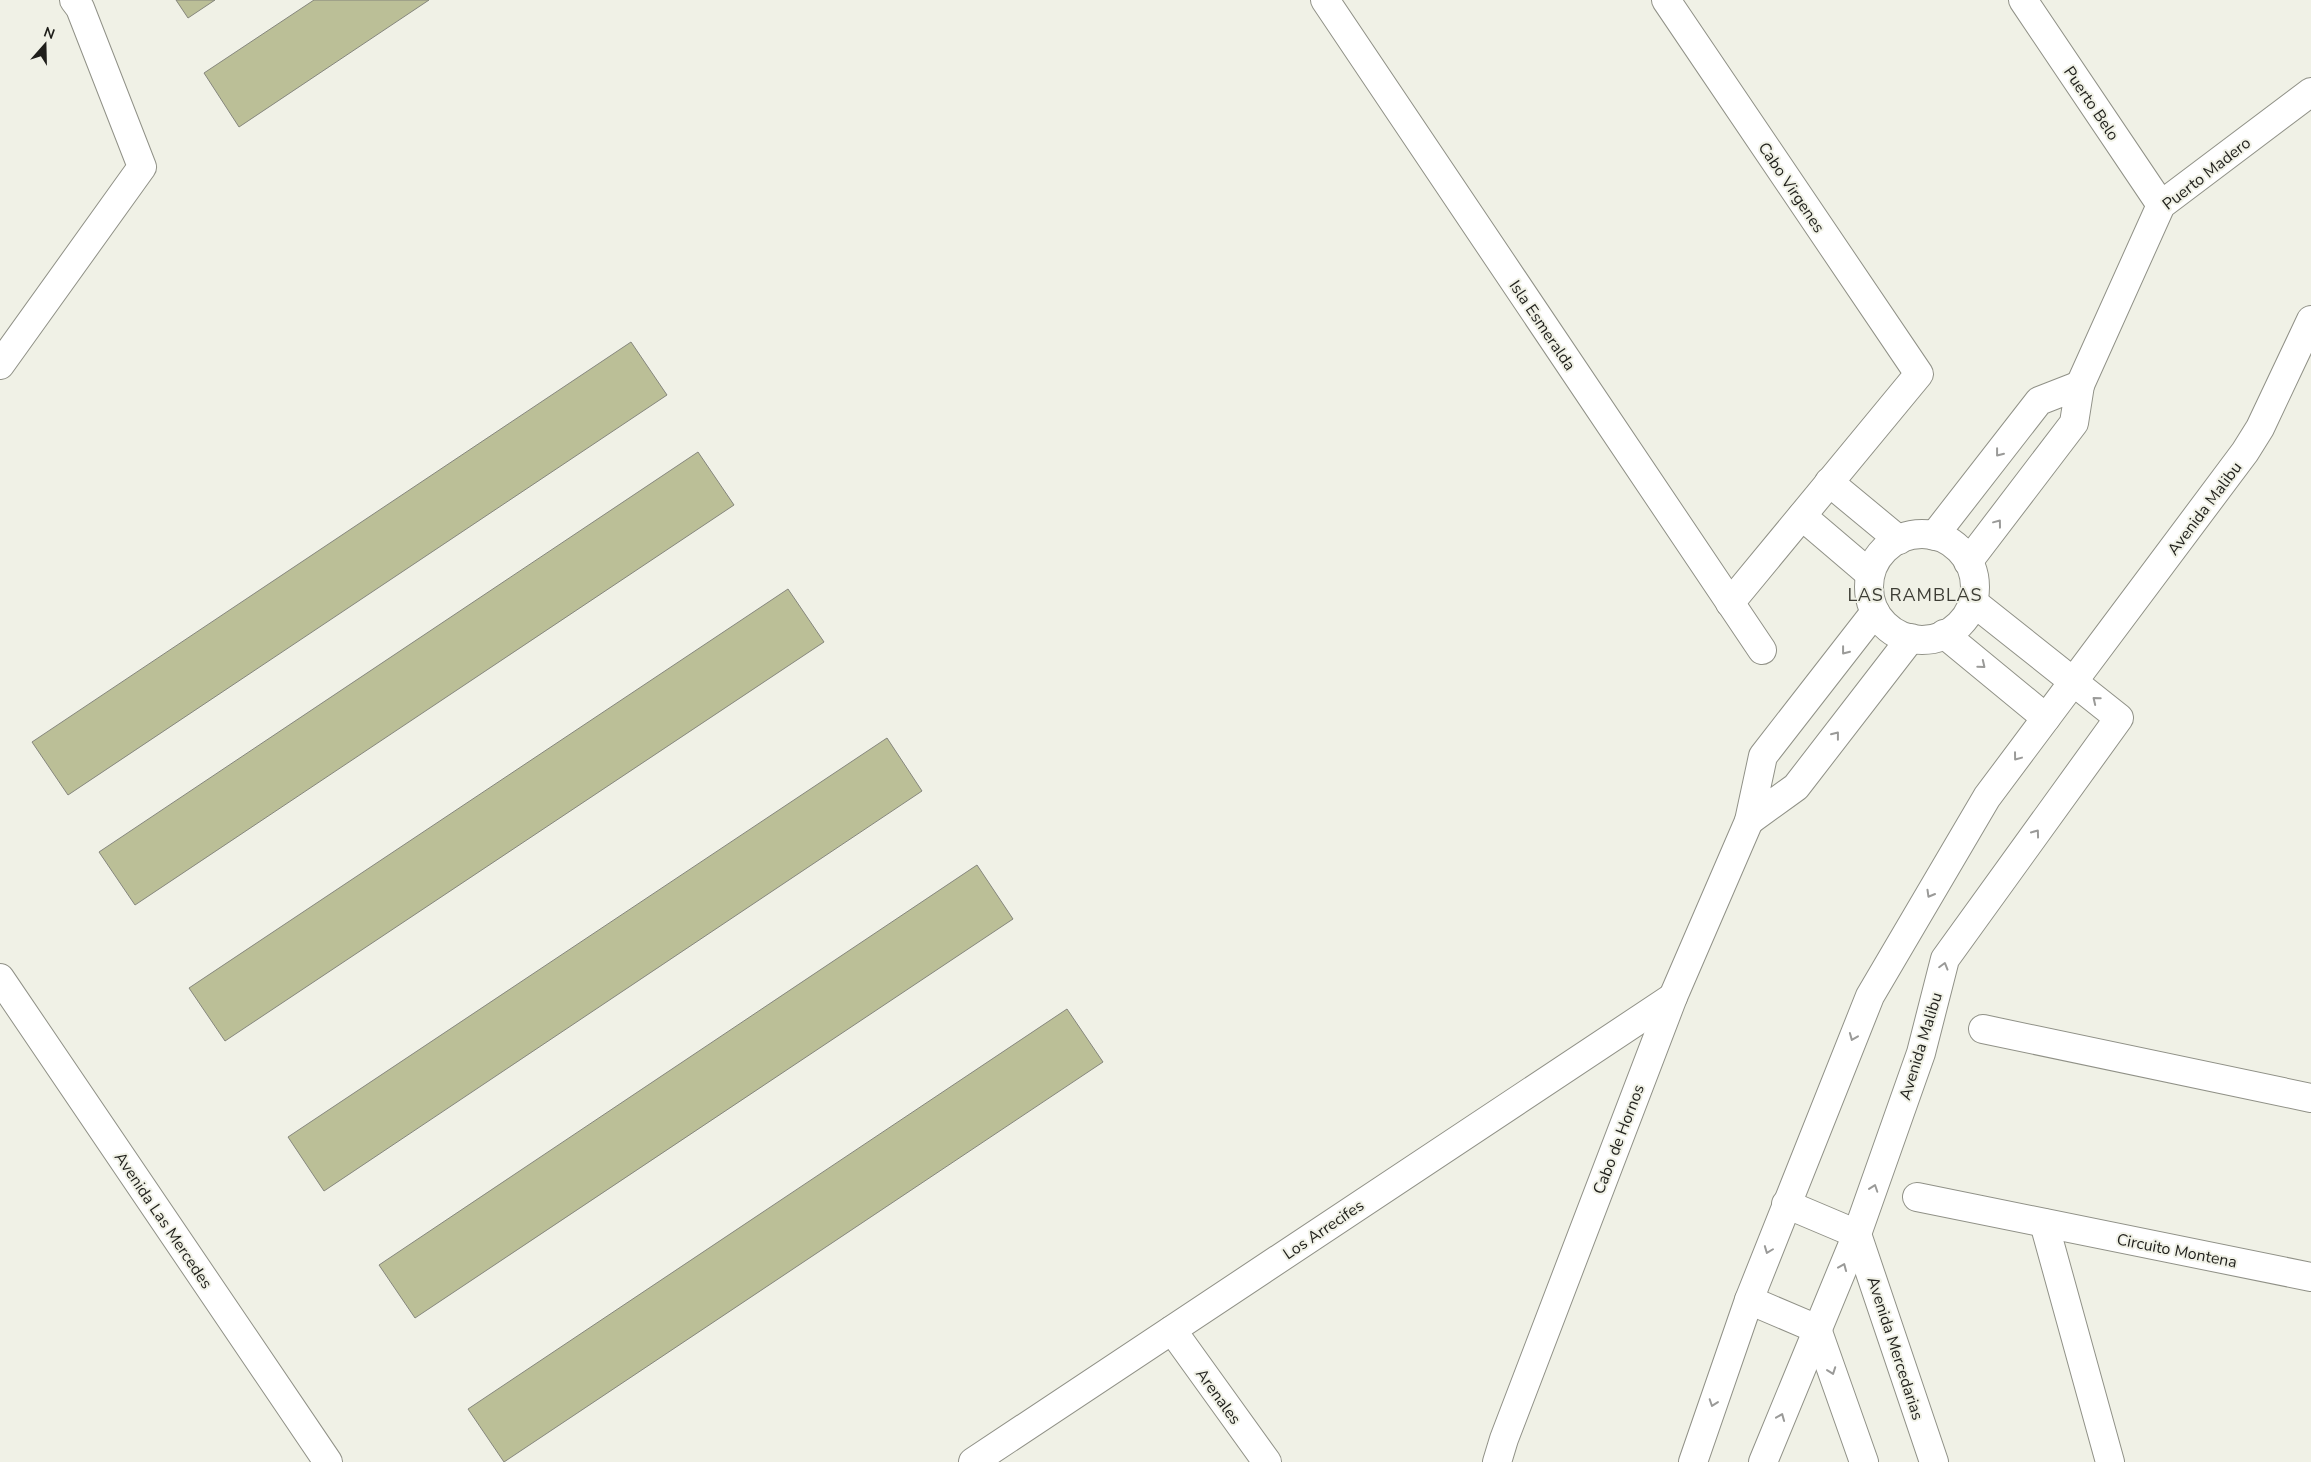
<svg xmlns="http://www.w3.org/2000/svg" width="2311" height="1462" font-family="'Nunito Sans',sans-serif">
	<rect width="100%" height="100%" fill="#f0f1e6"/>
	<!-- building -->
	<g fill="#bbbf97" stroke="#85867c">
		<polygon points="176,0 215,0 188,18"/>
		<polygon points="314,0 429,0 239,127 204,73"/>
		<polygon points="631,342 667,395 68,795 32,742"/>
		<polygon points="698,452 734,505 135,905 99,852"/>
		<polygon points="788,589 824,642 225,1041 189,988"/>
		<polygon points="887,738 922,791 324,1191 288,1137"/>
		<polygon points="977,865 1013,919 415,1318 379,1265"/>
		<polygon points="1067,1009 1103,1062 504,1462 468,1409"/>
	</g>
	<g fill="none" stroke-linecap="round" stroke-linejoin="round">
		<defs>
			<g id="minor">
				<polyline points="1325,0 1762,650"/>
				<polyline points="1666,0 1919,374 1730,603"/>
				<polyline points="2023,0 2161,205"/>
				<polyline points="0,365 142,167 80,8 74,0"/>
				<polyline points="2080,385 2161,205 2311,92"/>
				<polyline points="1829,482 1899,540"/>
				<polyline points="1802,516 1870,574"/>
				<circle cx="1922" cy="587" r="53"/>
				<polyline points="1934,536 2039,401 2080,385 2074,423 1968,562"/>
				<polyline points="1875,612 1763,756 1749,821 1796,787 1911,638"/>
				<polyline points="1944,634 2046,718"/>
				<polyline points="0,978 328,1462"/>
				<polyline points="1983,1029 2311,1098"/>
				<polyline points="1917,1197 2311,1277"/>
				<polyline points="1786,1204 1857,1234"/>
				<polyline points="2044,1223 2110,1462"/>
				<polyline points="1857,1234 1934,1462"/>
				<polyline points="1749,1300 1817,1329 1864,1462"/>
				<polyline points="1172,1330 1267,1462"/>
				<polyline points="973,1462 1673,997"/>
				<polyline points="1497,1462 1504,1439 1673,997 1749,821"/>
				<polyline points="1693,1462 1749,1300 1870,996 1987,797 2245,452 2260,428 2311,320"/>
				<polyline points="1763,1462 1857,1234 1921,1053 1945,959 2119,718 1973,602"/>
			</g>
		</defs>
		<!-- minor casing -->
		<use href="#minor" stroke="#909187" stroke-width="30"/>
		<!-- minor -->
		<use href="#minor" stroke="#fff" stroke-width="28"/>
	</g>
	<!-- one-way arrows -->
	<defs><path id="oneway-chevron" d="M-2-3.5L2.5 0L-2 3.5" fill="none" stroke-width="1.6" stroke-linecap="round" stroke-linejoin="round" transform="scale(1.25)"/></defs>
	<g stroke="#9a9a98">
		<use href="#oneway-chevron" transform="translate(1999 453) rotate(128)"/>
		<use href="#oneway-chevron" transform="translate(1998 523) rotate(-53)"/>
		<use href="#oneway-chevron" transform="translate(1845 651) rotate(128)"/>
		<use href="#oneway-chevron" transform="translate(1982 665) rotate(39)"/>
		<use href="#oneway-chevron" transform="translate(2096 700) rotate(-141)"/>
		<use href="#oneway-chevron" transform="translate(1836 735) rotate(-52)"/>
		<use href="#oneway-chevron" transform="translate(2017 757) rotate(127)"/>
		<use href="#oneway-chevron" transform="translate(2036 833) rotate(-54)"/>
		<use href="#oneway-chevron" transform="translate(1930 894) rotate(120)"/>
		<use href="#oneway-chevron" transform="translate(1944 966) rotate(-74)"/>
		<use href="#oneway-chevron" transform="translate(1853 1037) rotate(112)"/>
		<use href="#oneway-chevron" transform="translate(1874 1188) rotate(-71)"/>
		<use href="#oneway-chevron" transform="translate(1768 1250) rotate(111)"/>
		<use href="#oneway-chevron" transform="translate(1843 1267) rotate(-67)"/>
		<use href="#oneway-chevron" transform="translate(1832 1371) rotate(70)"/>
		<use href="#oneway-chevron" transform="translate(1713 1403) rotate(109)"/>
		<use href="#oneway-chevron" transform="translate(1781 1417) rotate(-68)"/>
	</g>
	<g text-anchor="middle" stroke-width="4" stroke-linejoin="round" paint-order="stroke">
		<!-- street labels -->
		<g font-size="16" fill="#1f1f1b" stroke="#f0f1e6">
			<text transform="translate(2092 103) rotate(56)" y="6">Puerto Belo</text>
			<text transform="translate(2206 173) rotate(-38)" y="6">Puerto Madero</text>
			<text transform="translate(1792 187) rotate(56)" y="6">Cabo Virgenes</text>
			<text transform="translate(1543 325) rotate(56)" y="6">Isla Esmeralda</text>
			<text transform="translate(2204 508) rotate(-53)" y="6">Avenida Malibu</text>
			<text transform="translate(1920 1046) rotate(-73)" y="6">Avenida Malibu</text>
			<text transform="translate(1618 1139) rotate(-69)" y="6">Cabo de Hornos</text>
			<text transform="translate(164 1220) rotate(56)" y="6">Avenida Las Mercedes</text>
			<text transform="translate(1323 1229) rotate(-34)" y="6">Los Arrecifes</text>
			<text transform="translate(2177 1250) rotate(11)" y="6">Circuito Montena</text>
			<text transform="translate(1896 1348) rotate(72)" y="6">Avenida Mercedarias</text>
			<text transform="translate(1219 1396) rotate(54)" y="6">Arenales</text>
		</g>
		<!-- neighbourhood labels -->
		<g font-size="18" letter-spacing="1" fill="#3d3d35" stroke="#f0f1e6">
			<text x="1915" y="601">LAS RAMBLAS</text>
		</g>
	</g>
	<!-- north arrow -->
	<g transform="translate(45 45) rotate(20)" stroke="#f0f1e6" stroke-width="4" paint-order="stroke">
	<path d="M0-4L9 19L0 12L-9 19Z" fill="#1f1f1b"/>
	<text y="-8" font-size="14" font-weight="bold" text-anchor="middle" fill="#1f1f1b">N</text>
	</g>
</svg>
